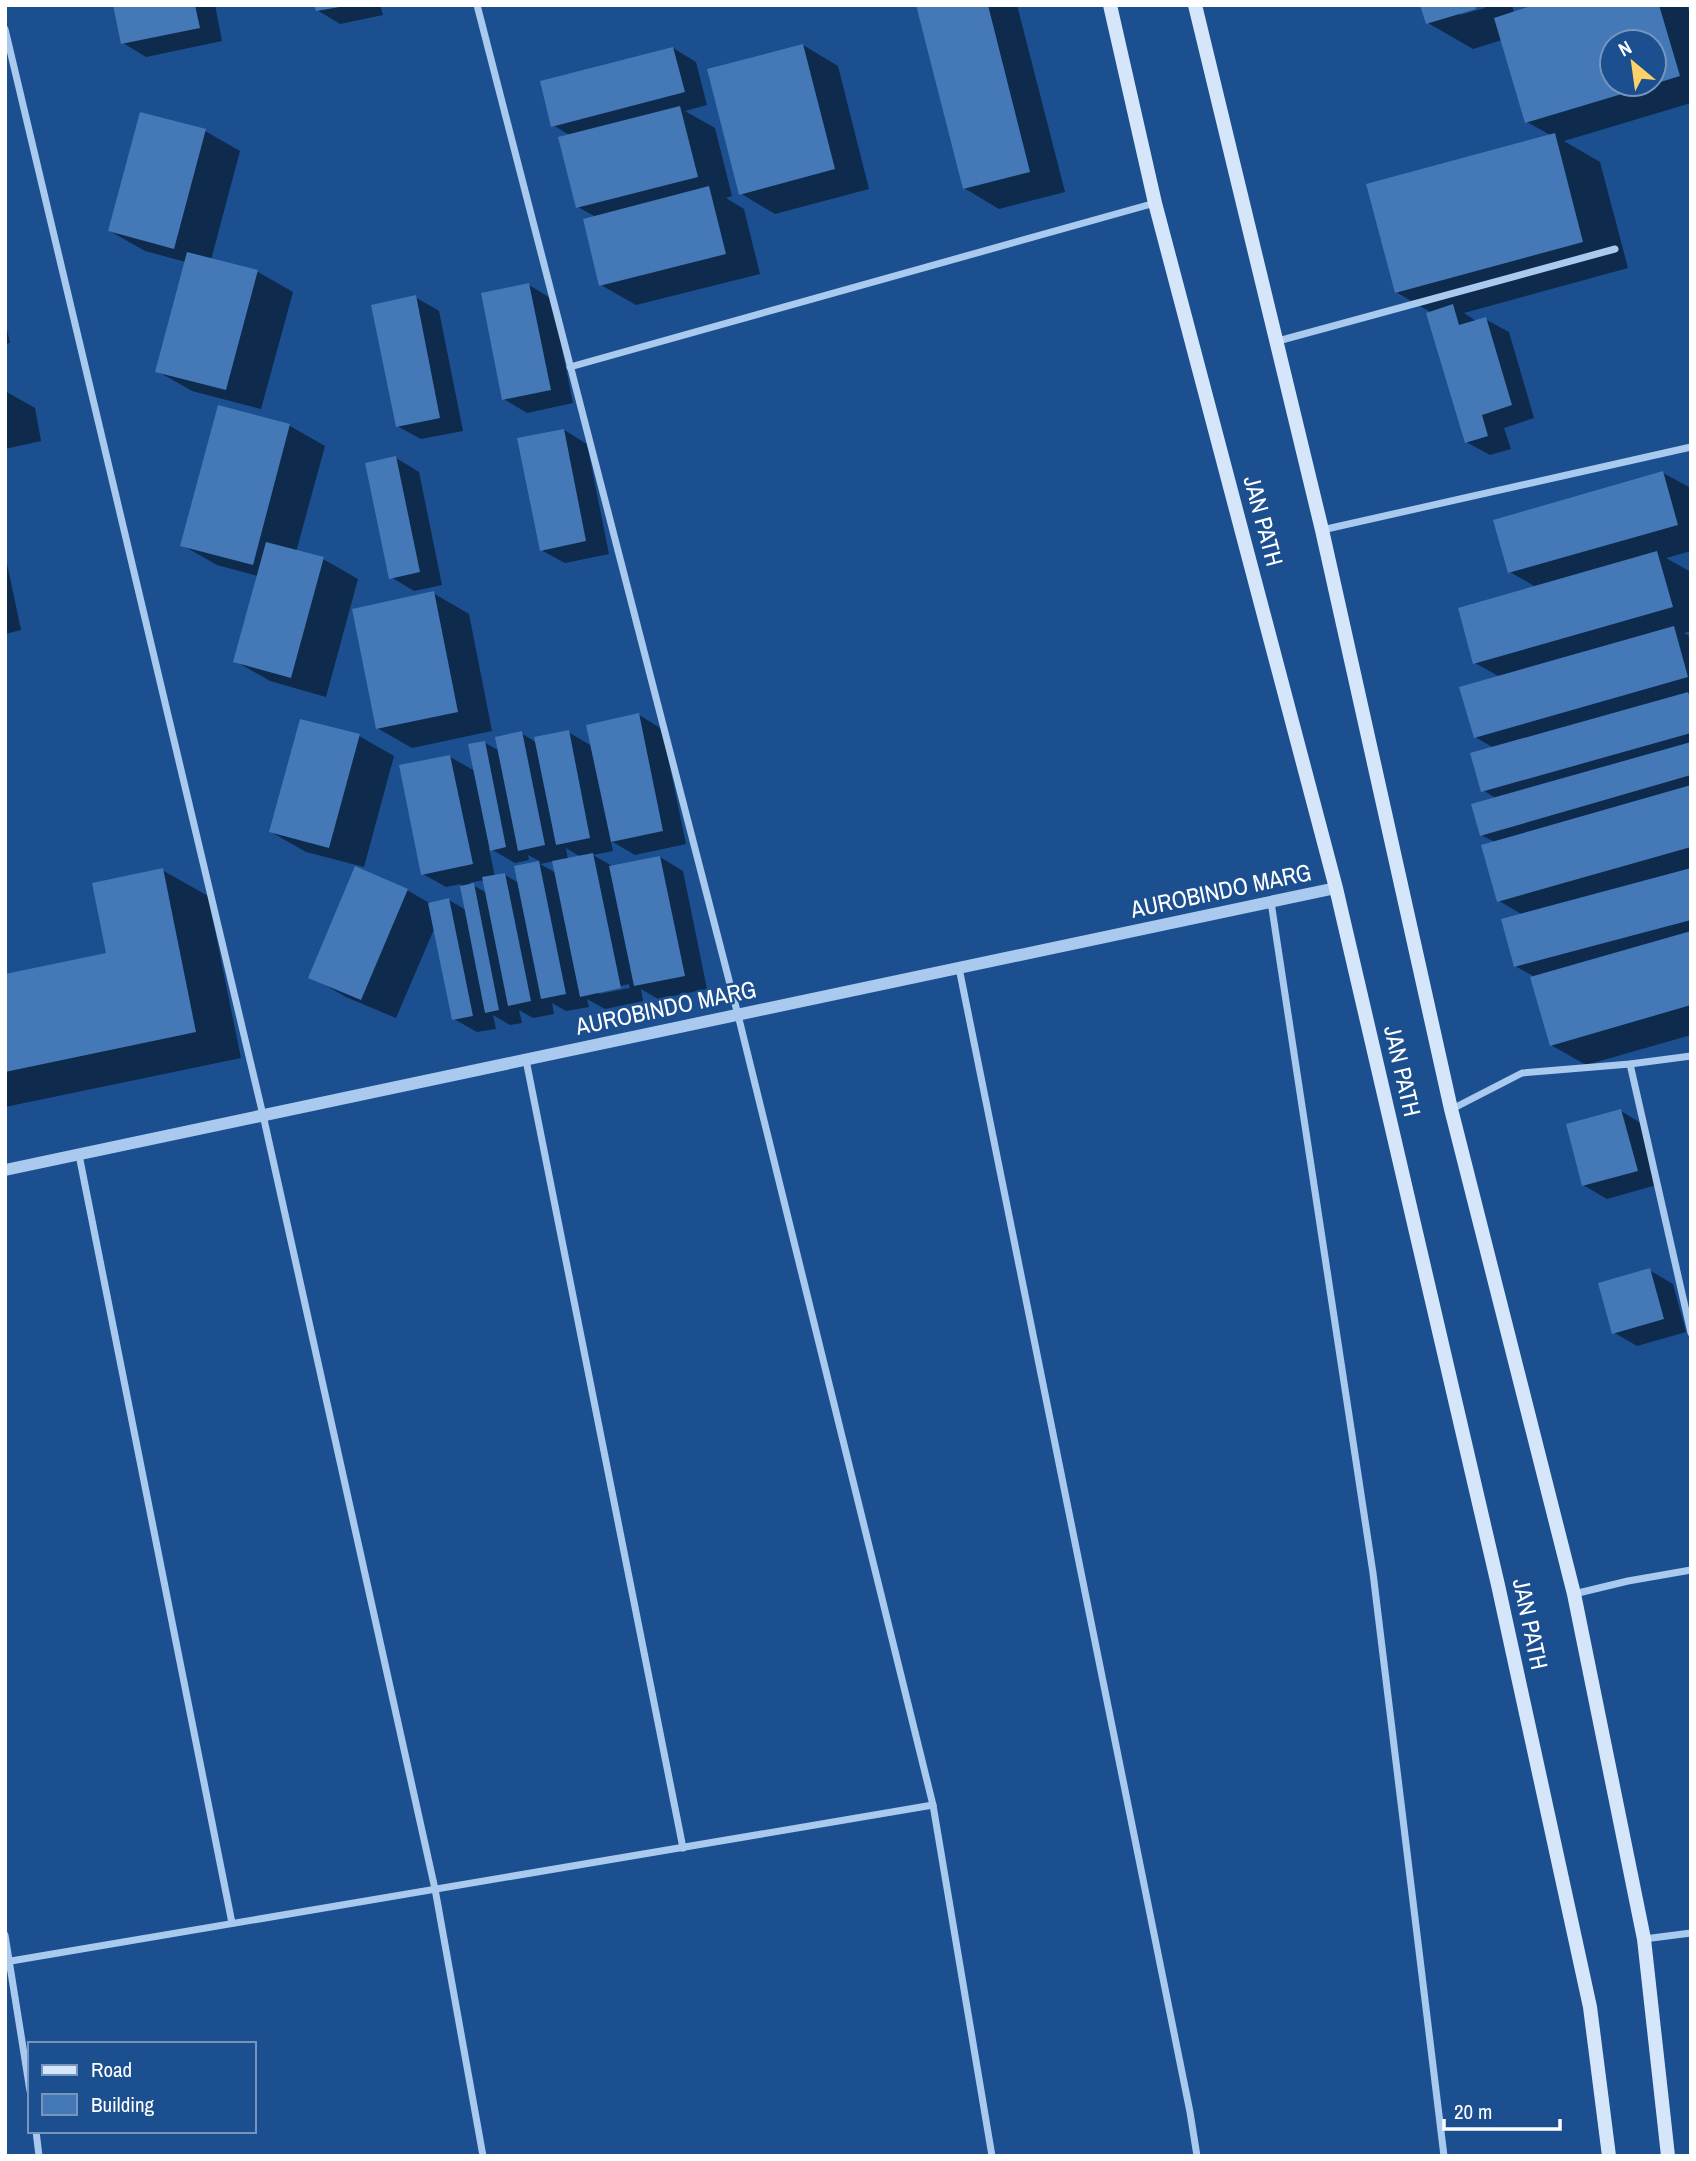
<svg xmlns="http://www.w3.org/2000/svg" width="1696" height="2161" font-family="'Archivo Narrow',sans-serif">
	<rect width="100%" height="100%" fill="#1b4f8f"/>
	<!-- shadow -->
	<g fill="#0007" fill-rule="evenodd">
		<polygon points="115,5 215,5 222,41 146,57 123,43"/>
		<polygon points="316,5 380,5 383,15 340,24 317,10"/>
		<polygon points="918,5 1017,5 1065,192 999,209 964,188"/>
		<path d="M1422,5H1481L1460,12V15L1485,8L1484,5H1512L1514,13L1540,5H1687L1691,18V103L1564,141L1600,162L1628,268L1464,313L1476,321L1485,319L1509,332L1534,418L1504,428L1511,449L1490,455L1466,442L1432,313L1396,292L1552,136L1527,122L1502,40L1473,49L1428,23ZM1612,42H1654V84H1612Z"/>
		<polygon points="803,45 838,66 869,189 775,214 740,193"/>
		<polygon points="673,48 696,62 707,105 685,111 715,128 732,196 726,198 744,209 760,274 636,305 601,285 596,217 578,207 571,136 553,125"/>
		<polygon points="205,131 240,151 211,260 258,272 293,292 261,409 192,391 157,371 186,262 145,251 110,231"/>
		<polygon points="529,285 552,299 573,403 527,413 504,399"/>
		<polygon points="415,297 439,311 463,431 421,439 397,426"/>
		<polygon points="5,320 10,343 5,344"/>
		<polygon points="5,391 35,408 41,441 5,449"/>
		<polygon points="219,407 290,426 325,446 296,552 323,559 358,579 326,697 270,681 235,661 258,576 217,565 182,545"/>
		<polygon points="564,430 587,444 609,554 565,563 541,550"/>
		<polygon points="396,458 419,472 442,585 414,591 391,577"/>
		<polygon points="1663,473 1691,488 1691,551 1666,558 1691,572 1691,631 1684,633 1691,637 1691,1035 1586,1065 1551,1045 1535,977 1515,966 1523,915 1499,901 1495,842 1481,835 1497,799 1483,790 1494,748 1475,737 1500,677 1475,663 1536,587 1510,572"/>
		<polygon points="5,554 21,630 5,634"/>
		<polygon points="433,593 469,614 492,731 412,748 377,728"/>
		<path d="M639,715L662,729L686,844L635,855L611,841L613,851L593,855L614,867L660,857L683,871L707,989L658,999L641,989L643,1001L605,1009L587,999L589,1007L566,1011L552,1003L554,1014L533,1018L519,1010L522,1023L510,1025L493,1015L496,1029L477,1032L454,1019L435,927L396,1018L346,997L311,977L407,890L431,904L449,900L466,910L461,884L446,887L423,874L450,757L475,771L485,743L500,751L521,733L537,743L568,732L592,746ZM489,848L515,863L529,860L528,855L541,862L516,867L519,883L505,875L495,877ZM566,848L581,857L568,860ZM554,861L556,873L540,864ZM484,880L487,893L469,883ZM629,984L630,988L599,994V991Z"/>
		<polygon points="359,736 394,756 364,867 306,852 271,832"/>
		<polygon points="162,870 208,896 241,1058 5,1107 5,976 108,954"/>
		<polygon points="1621,1111 1644,1125 1660,1184 1607,1199 1583,1185"/>
		<polygon points="1649,1270 1673,1284 1686,1332 1637,1346 1613,1332"/>
	</g>
	<!-- building -->
	<g fill="#4478b7">
		<polygon points="113,5 195,5 200,28 121,44"/>
		<polygon points="314,5 340,5 340,7 316,11"/>
		<polygon points="916,5 988,5 1030,172 963,189"/>
		<polygon points="1420,5 1475,5 1476,9 1426,24"/>
		<polygon points="1534,5 1659,5 1680,76 1654,84 1654,42 1612,42 1612,84 1652,85 1525,123 1494,18"/>
		<polygon points="803,44 835,169 739,195 707,69"/>
		<polygon points="673,47 685,92 551,127 540,81"/>
		<polygon points="680,106 698,177 576,208 558,137"/>
		<polygon points="140,112 206,129 174,249 108,231"/>
		<polygon points="1555,133 1583,242 1395,293 1366,184"/>
		<polygon points="709,186 726,254 599,286 583,219"/>
		<polygon points="187,252 258,270 226,390 155,372"/>
		<polygon points="529,283 551,390 502,400 481,293"/>
		<polygon points="416,295 440,418 396,427 371,305"/>
		<polygon points="1453,304 1459,325 1486,317 1512,405 1482,415 1488,436 1465,443 1426,313"/>
		<polygon points="218,405 290,424 253,565 180,546"/>
		<polygon points="564,429 586,541 540,551 517,438"/>
		<polygon points="396,456 420,572 389,579 365,463"/>
		<polygon points="1663,471 1678,525 1508,573 1493,520"/>
		<polygon points="266,542 324,557 291,678 233,662"/>
		<polygon points="1657,551 1673,607 1473,664 1458,608"/>
		<polygon points="434,591 458,712 376,729 352,609"/>
		<polygon points="1674,626 1688,677 1474,738 1459,687"/>
		<polygon points="1688,692 1691,701 1691,733 1481,792 1470,753"/>
		<polygon points="639,713 663,831 611,842 586,725"/>
		<polygon points="300,719 360,734 329,848 269,832"/>
		<polygon points="569,730 590,838 556,845 534,737"/>
		<polygon points="522,731 545,845 518,851 495,737"/>
		<polygon points="485,741 506,847 490,851 468,744"/>
		<polygon points="1691,742 1691,775 1480,836 1471,804"/>
		<polygon points="450,755 473,864 421,875 399,765"/>
		<polygon points="1691,785 1691,847 1497,902 1481,845"/>
		<polygon points="593,853 621,988 580,997 552,861"/>
		<polygon points="660,856 685,976 634,986 609,866"/>
		<polygon points="539,861 566,994 541,999 514,866"/>
		<polygon points="355,866 408,889 361,1000 308,978"/>
		<polygon points="163,868 196,1032 5,1072 5,974 106,953 92,883"/>
		<polygon points="1691,868 1691,920 1514,967 1501,919"/>
		<polygon points="505,873 531,1001 508,1006 482,877"/>
		<polygon points="474,883 499,1010 485,1013 460,886"/>
		<polygon points="449,898 473,1016 452,1020 428,903"/>
		<polygon points="1691,931 1691,1005 1550,1046 1530,977"/>
		<polygon points="1621,1109 1638,1171 1582,1186 1566,1124"/>
		<polygon points="1650,1268 1664,1319 1612,1334 1598,1283"/>
	</g>
	<g fill="none" stroke-linecap="round" stroke-linejoin="round">
		<!-- minor -->
		<g stroke="#a9c9ee" stroke-width="7">
			<polyline points="477,5 738,1015 933,1805 992,2156"/>
			<polyline points="5,29 263,1115 435,1889 483,2156"/>
			<polyline points="1278,341 1615,249"/>
			<polyline points="570,367 1155,203"/>
			<polyline points="1322,530 1691,447"/>
			<polyline points="1271,902 1373,1573 1444,2156"/>
			<polyline points="959,968 1190,2112 1197,2156"/>
			<polyline points="526,1060 683,1848"/>
			<polyline points="1630,1064 1691,1333"/>
			<polyline points="1452,1109 1522,1073 1630,1064 1691,1056"/>
			<polyline points="79,1155 232,1923"/>
			<polyline points="1574,1594 1628,1581 1691,1570"/>
			<polyline points="5,1935 30,2091"/>
			<polyline points="1644,1939 1691,1933"/>
			<polyline points="5,1962 933,1805"/>
			<polyline points="36,2131 39,2156"/>
		</g>
		<!-- tertiary -->
		<polyline stroke="#a9c9ee" stroke-width="12" points="5,1170 1336,888"/>
		<!-- secondary -->
		<g stroke="#d6e6fa" stroke-width="14">
			<polyline points="1110,5 1155,203 1336,888 1498,1585 1590,2007 1609,2156"/>
			<polyline points="1195,5 1322,530 1451,1109 1574,1594 1644,1939 1668,2156"/>
		</g>
	</g>
	<g text-anchor="middle" stroke-width="5" stroke-linejoin="round" paint-order="stroke">
		<!-- street labels -->
		<g font-size="24" fill="#fff" stroke="#1b4f8f">
			<text transform="translate(1263 521) rotate(75)" y="8">JAN PATH</text>
			<text transform="translate(1221 891) rotate(-12)" y="8">AUROBINDO MARG</text>
			<text transform="translate(666 1008) rotate(-12)" y="8">AUROBINDO MARG</text>
			<text transform="translate(1402 1071) rotate(77)" y="8">JAN PATH</text>
			<text transform="translate(1530 1624) rotate(78)" y="8">JAN PATH</text>
		</g>
	</g>
	<!-- border -->
	<rect width="1696" height="2161" fill="none" stroke="#ffffff" stroke-width="14"/>
	<!-- legend -->
	<rect x="28" y="2042" width="228" height="91" fill="#1b4f8f" stroke="#7695bc" stroke-width="2"/>
	<rect x="42" y="2065" width="35" height="10" fill="#d6e6fa" stroke="#7695bc" stroke-width="2"/>
	<text x="91" y="2077" font-size="21" fill="#ffffff">Road</text>
	<rect x="42" y="2094" width="35" height="21" fill="#4478b7" stroke="#7695bc" stroke-width="2"/>
	<text x="91" y="2112" font-size="21" fill="#ffffff">Building</text>
	<!-- north arrow -->
	<g transform="translate(1633 63) rotate(331)"><circle r="33" fill="#1b4f8f" stroke="#7695bc" stroke-width="2"/>
	<path d="M0-5L12 26L0 18L-12 26Z" fill="#ffd166"/>
	<text y="-10" font-size="19" font-weight="bold" text-anchor="middle" fill="#ffffff">N</text>
	</g>
	<!-- scale -->
	<path d="M1444 2119v10h116v-10" fill="none" stroke="#ffffff" stroke-width="3.5"/>
	<text x="1454" y="2119" font-size="21" fill="#ffffff" stroke="#1b4f8f" stroke-width="5" paint-order="stroke">20 m</text>
</svg>
